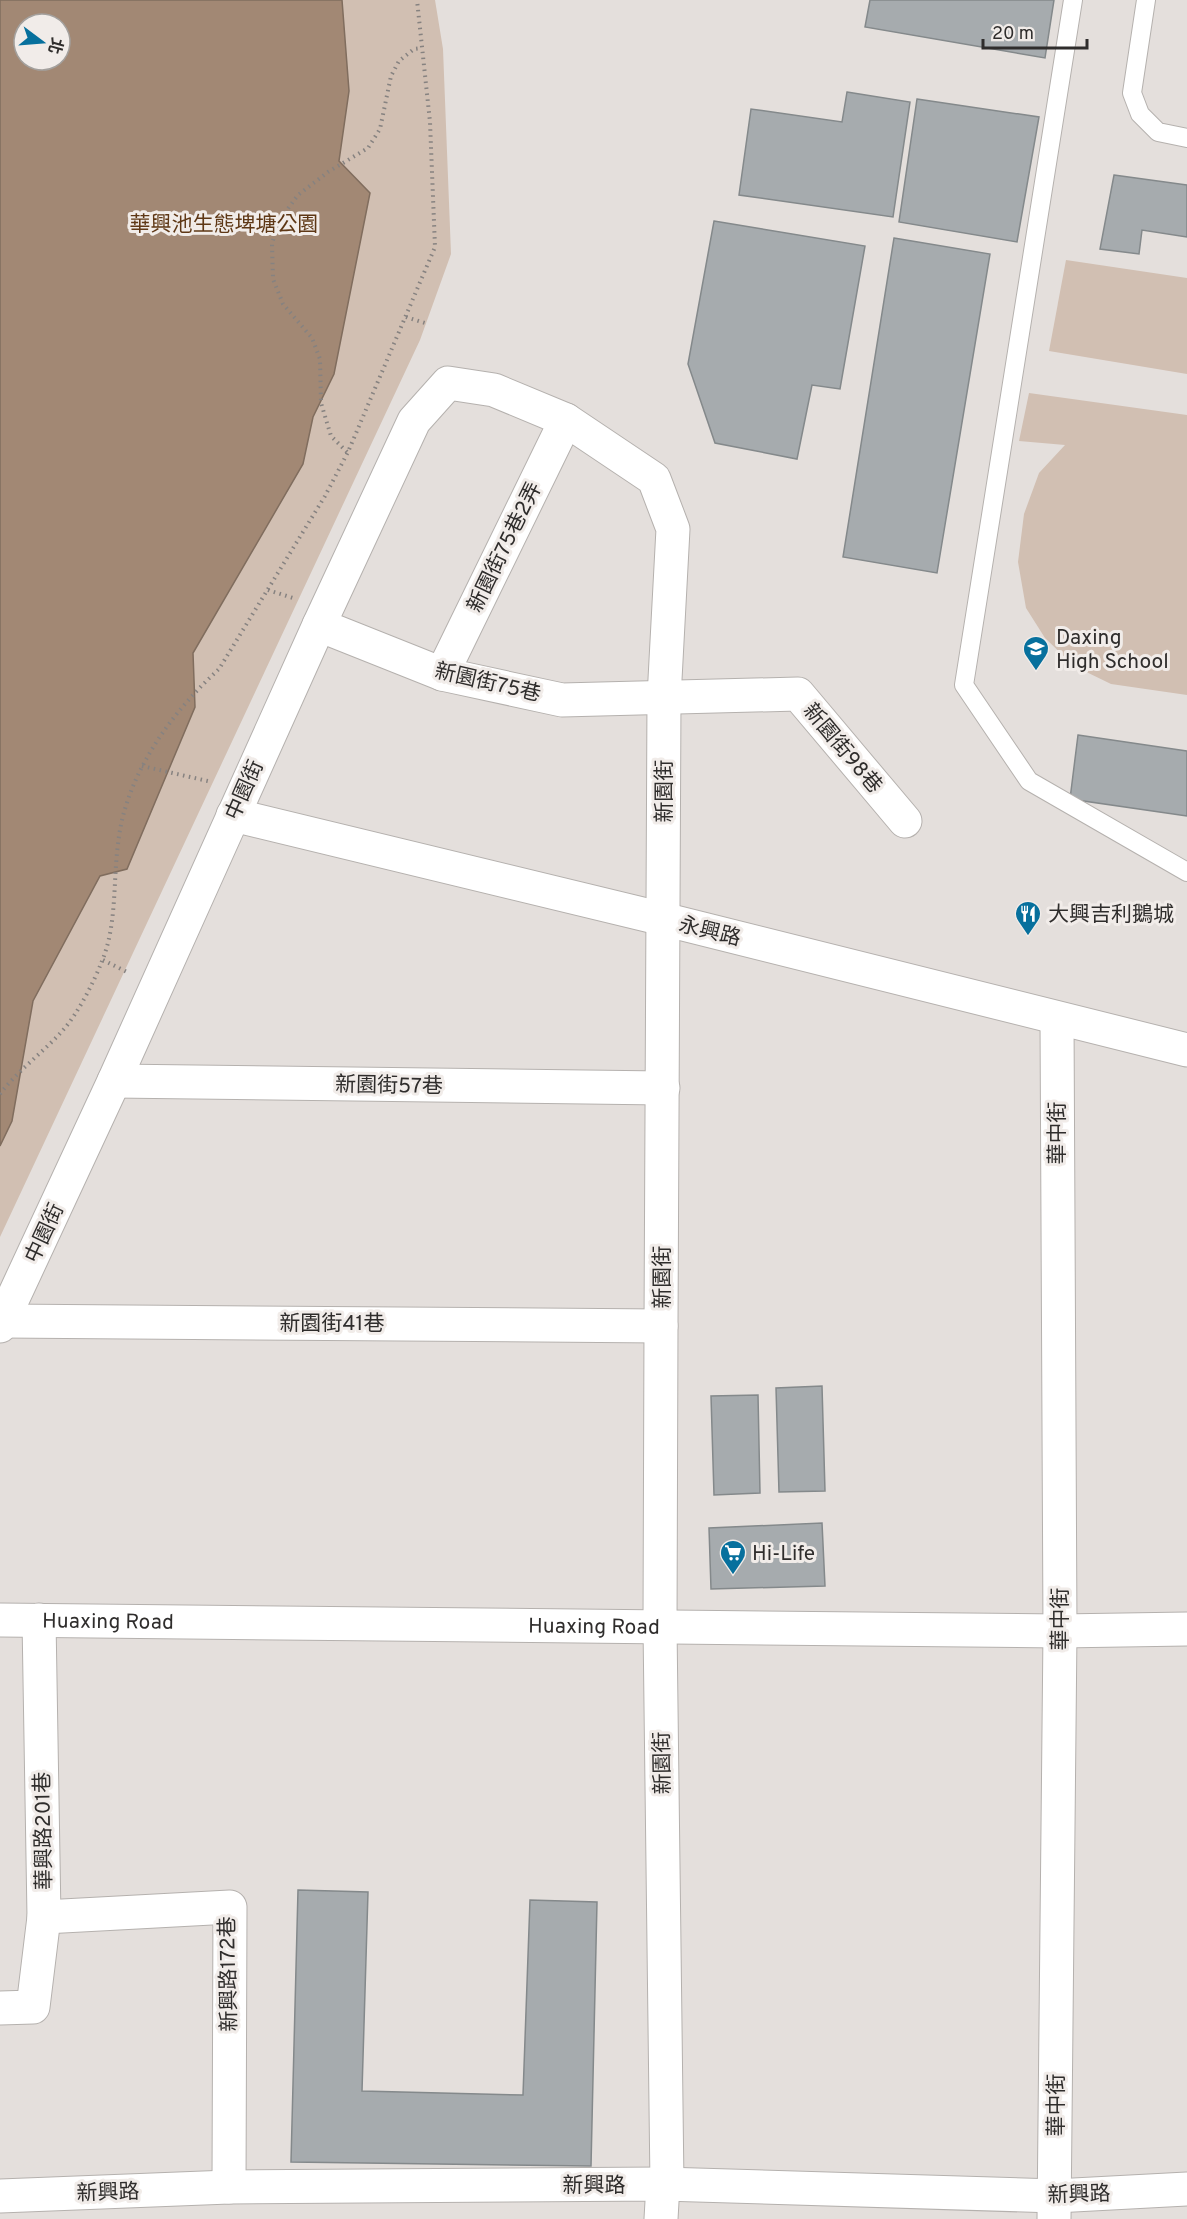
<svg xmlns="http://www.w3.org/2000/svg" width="1187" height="2219" font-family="Overpass,'Noto Sans TC',sans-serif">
	<rect width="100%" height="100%" fill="#e4dfdc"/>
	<!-- green -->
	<g fill="#d1bfb2" fill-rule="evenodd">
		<path d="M0,0H435L443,49L451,254L420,340L0,1237ZM24,24H60V60H24Z"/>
		<polygon points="1066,260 1187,278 1187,374 1049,351"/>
		<polygon points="1029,393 1187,415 1187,695 1111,684 1074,666 1045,638 1026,608 1018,562 1024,514 1039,473 1065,445 1019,441"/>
	</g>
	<!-- water -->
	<path fill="#a28874" stroke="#806d5e" stroke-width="1.5" fill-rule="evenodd" d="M0,0H342L349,91L339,161L370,193L334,374L313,417L303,464L193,653L195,707L127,869L100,876L33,1001L12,1121L0,1146ZM24,24H60V60H24Z"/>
	<!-- building -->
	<g fill="#a6abae" stroke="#84898b" stroke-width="1.5">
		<polygon points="870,0 1054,0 1045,58 865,27"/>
		<polygon points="847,92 910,102 893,217 739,195 751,109 842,122"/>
		<polygon points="917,99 1039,117 1017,242 899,222"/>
		<polygon points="1114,175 1187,185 1187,237 1142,230 1139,254 1100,249"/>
		<polygon points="714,221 865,246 840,389 812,385 797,459 715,443 688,364"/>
		<polygon points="894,238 990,254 937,573 843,557"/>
		<polygon points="1078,735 1187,751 1187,816 1070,799"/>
		<polygon points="822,1386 825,1491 779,1492 776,1388"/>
		<polygon points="758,1395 760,1493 714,1495 711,1396"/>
		<polygon points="822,1523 825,1586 711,1589 709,1528"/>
		<polygon points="298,1890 368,1892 362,2091 523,2095 530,1900 597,1902 591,2166 291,2162"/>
	</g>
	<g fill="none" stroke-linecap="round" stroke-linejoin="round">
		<defs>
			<g id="lane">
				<polyline points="1073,0 964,685 1029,781 1187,872"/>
				<polyline points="1146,0 1132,93 1140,114 1158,132 1187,138"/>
			</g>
			<g id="street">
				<polyline points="319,625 442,674 562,700 798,694 905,821"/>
				<polyline points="442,674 566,420"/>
				<polyline points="233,815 663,919 1187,1050"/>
				<polyline points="114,1081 663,1088"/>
				<polyline points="3,1321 661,1326"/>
				<polyline points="0,1326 114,1081 319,625 414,421 448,383 494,390 566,420 654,479 673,529 664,698 661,1326 660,1626 667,2185"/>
				<path id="s1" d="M0,1620L1060,1631L1187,1629"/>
				<polyline points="44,1917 230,1907 229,2187"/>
				<polyline points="0,2008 33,2007 44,1917 39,1620"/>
				<polyline points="0,2196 229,2187 663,2184 1055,2196 1187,2189"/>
				<polyline points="661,2219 663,2184"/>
				<polyline points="1054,2219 1060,1631 1057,1019"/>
			</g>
		</defs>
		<!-- lane casing -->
		<use href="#lane" stroke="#b5b1ae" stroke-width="20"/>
		<!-- street casing -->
		<use href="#street" stroke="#b5b1ae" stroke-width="35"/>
		<!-- path -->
		<g stroke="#868280" stroke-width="4" stroke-dasharray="1.5 4.5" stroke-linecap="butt">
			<polyline points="406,317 428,324"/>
			<polyline points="347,452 331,436 321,403 320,359 312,338 283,304 273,279 272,244 278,222 298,195 328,172 368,148 380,129 391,76 399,61 414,49 422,48"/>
			<polyline points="268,590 293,598"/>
			<polyline points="142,766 212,782"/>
			<polyline points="103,960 127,972"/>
			<path d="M0,1094C18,1070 44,1052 64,1029C78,1013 94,982 102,961C117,925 113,882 118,844C125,776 170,714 219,669L325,496L348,452L435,247L430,122L417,0"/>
		</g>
		<!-- lane -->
		<use href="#lane" stroke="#fff" stroke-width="18"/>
		<!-- street -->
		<use href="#street" stroke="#fff" stroke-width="33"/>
	</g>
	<!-- icons -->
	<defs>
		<symbol id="school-pin" viewBox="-11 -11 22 30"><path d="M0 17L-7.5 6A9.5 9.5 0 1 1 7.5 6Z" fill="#07709d" stroke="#f1ece9"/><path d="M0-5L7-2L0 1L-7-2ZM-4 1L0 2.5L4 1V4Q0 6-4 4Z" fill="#fff"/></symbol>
		<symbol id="restaurant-pin" viewBox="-11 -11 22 30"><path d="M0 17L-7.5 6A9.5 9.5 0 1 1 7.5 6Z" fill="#07709d" stroke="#f1ece9"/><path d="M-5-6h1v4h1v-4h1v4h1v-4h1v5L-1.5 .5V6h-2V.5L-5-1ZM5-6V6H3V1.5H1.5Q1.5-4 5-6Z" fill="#fff"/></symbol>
		<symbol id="supermarket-pin" viewBox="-11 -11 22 30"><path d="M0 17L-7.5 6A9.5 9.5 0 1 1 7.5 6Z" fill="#07709d" stroke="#f1ece9"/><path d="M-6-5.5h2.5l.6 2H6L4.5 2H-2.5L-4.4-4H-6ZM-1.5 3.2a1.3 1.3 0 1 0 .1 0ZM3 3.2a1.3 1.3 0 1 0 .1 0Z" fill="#fff"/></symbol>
	</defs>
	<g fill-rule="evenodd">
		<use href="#school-pin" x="1021" y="634" width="30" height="40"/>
		<use href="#restaurant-pin" x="1013" y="899" width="30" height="40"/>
		<use href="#supermarket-pin" x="718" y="1538" width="30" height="40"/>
	</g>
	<g text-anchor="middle" stroke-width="6" stroke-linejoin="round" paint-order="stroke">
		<!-- park labels -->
		<g font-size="21" fill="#5e3715" stroke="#f1ece9">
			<text x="224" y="231">華興池生態埤塘公園</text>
		</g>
		<!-- street labels -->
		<g font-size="21" fill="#2f2d2c" stroke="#f1ece9">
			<text transform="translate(504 547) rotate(-64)" y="7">新園街75巷2弄</text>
			<text transform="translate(488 682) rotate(13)" y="7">新園街75巷</text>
			<text transform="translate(843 748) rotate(50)" y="7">新園街98巷</text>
			<text transform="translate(244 790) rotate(-66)" y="7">中園街</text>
			<text transform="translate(664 791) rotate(-90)" y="7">新園街</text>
			<text transform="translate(710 931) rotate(14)" y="7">永興路</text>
			<text transform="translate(389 1085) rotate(1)" y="7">新園街57巷</text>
			<text transform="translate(1057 1133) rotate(-90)" y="7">華中街</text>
			<text transform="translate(44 1233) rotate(-65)" y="7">中園街</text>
			<text transform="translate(662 1277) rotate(-90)" y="7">新園街</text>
			<text x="332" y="1330">新園街41巷</text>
			<text transform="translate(1060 1619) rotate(-90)" y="7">華中街</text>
			<text dy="7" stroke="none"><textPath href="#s1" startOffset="108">Huaxing Road</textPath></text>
			<text dy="7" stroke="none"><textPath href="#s1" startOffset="594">Huaxing Road</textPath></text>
			<text transform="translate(662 1763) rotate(-91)" y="7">新園街</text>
			<text transform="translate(43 1831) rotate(-91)" y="7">華興路201巷</text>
			<text transform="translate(228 1974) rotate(-91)" y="7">新興路172巷</text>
			<text transform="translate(1056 2105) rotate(-90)" y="7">華中街</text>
			<text x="594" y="2192">新興路</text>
			<text transform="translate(108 2192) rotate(-2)" y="7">新興路</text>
			<text transform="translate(1079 2194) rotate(-2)" y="7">新興路</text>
		</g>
		<!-- poi labels -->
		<g font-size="21" fill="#2f2d2c" stroke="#f1ece9" text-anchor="start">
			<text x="1056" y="644">Daxing<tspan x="1056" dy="24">High School</tspan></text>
			<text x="1048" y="921">大興吉利鵝城</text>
			<text x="752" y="1560">Hi-Life</text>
		</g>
	</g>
	<!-- north arrow -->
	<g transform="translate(42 42) rotate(106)"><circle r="28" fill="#f1ece9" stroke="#a3a09d" stroke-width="1.5"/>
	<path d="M0-4.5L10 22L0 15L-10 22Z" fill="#07709d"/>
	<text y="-9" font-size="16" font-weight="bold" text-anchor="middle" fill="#2f2d2c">北</text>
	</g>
	<!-- scale -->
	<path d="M983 39v9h104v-9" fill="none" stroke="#2f2d2c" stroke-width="3"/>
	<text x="992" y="39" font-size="18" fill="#2f2d2c" stroke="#f1ece9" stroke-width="4.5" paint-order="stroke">20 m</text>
</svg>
